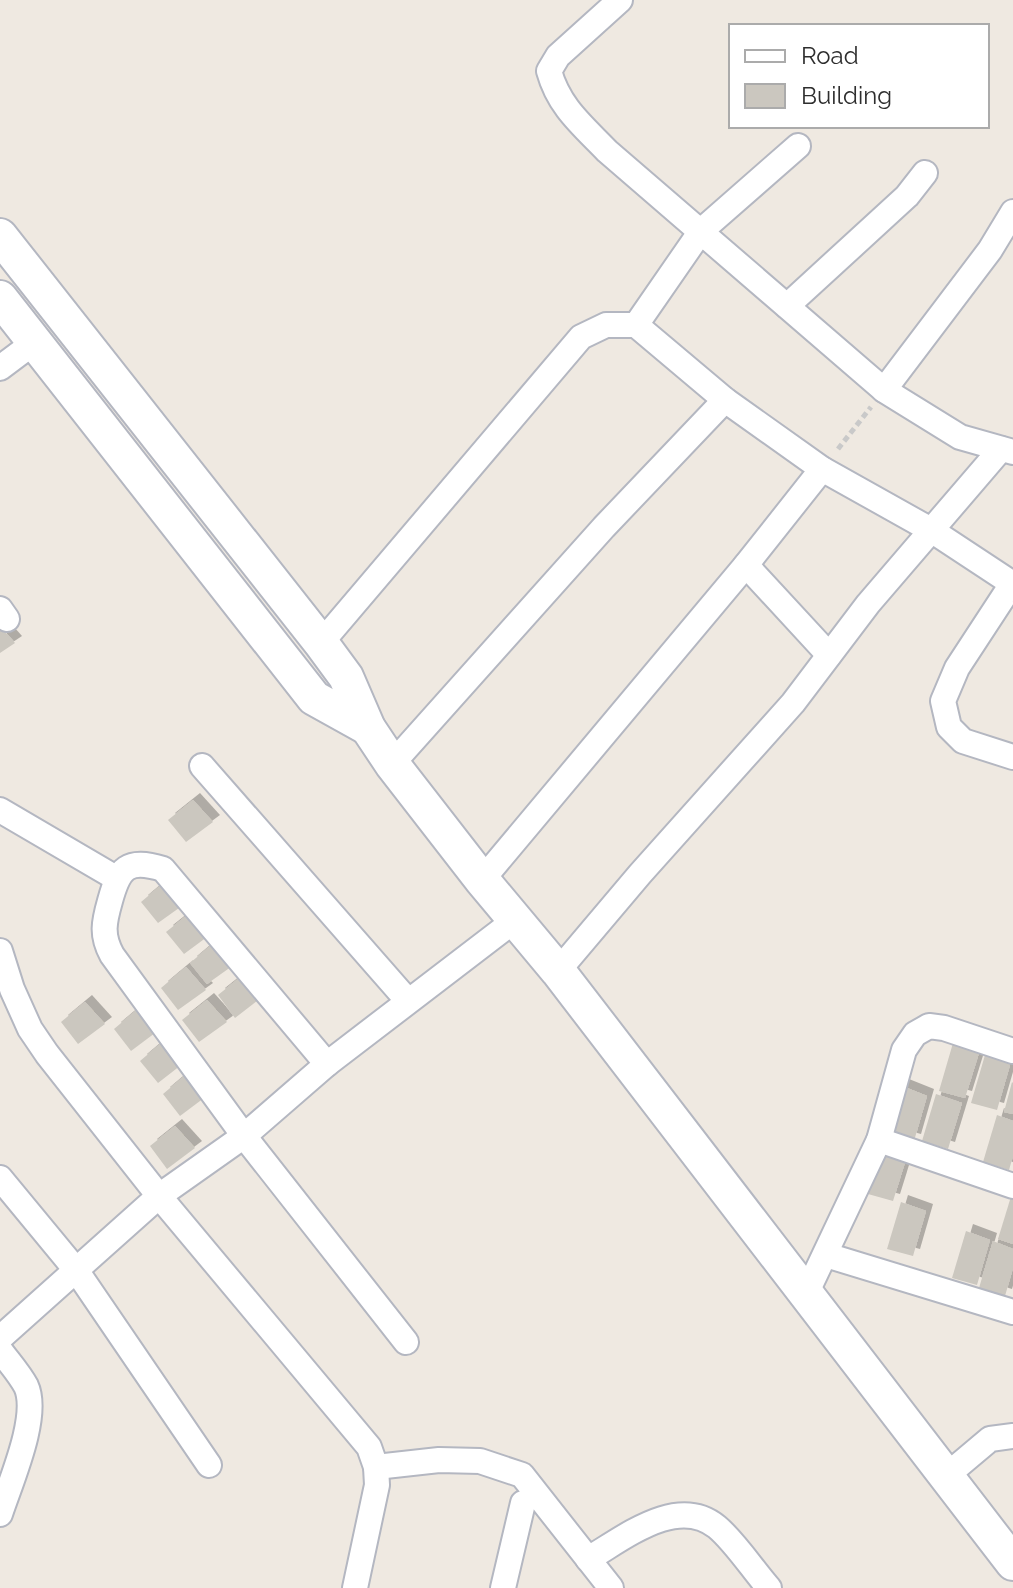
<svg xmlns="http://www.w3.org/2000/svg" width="1013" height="1588" font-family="Raleway,sans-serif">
	<defs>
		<filter id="shadow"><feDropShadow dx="7" dy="-7" stdDeviation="0" flood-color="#0004"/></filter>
	</defs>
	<rect width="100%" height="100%" fill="#efe9e1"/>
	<!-- building -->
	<g fill="#cbc7bf" filter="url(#shadow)">
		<polygon points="0,626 15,643 0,653"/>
		<polygon points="193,800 213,822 186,842 168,820"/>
		<polygon points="166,881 186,903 158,923 141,902"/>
		<polygon points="191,912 211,934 184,954 166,932"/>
		<polygon points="215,942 235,964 207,984 190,963"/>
		<polygon points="186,967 206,990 178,1010 161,988"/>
		<polygon points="243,975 262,997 235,1018 218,995"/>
		<polygon points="207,1000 227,1022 199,1042 182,1020"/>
		<polygon points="85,1002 105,1024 78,1044 61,1022"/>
		<polygon points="139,1008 159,1030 131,1051 114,1029"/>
		<polygon points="165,1040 185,1062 158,1083 140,1061"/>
		<polygon points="953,1043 979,1053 965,1098 939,1091"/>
		<polygon points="985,1055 1010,1065 997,1110 971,1103"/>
		<polygon points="188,1073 208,1095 180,1116 163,1094"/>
		<polygon points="1012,1082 1013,1083 1013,1114 1004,1112"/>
		<polygon points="902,1086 927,1096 914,1141 888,1134"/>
		<polygon points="936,1094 962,1103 948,1149 922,1141"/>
		<polygon points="997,1115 1013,1121 1013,1156 1009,1170 983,1162"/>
		<polygon points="175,1126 195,1148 167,1169 150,1146"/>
		<polygon points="882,1146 907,1156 893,1201 868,1194"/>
		<polygon points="1013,1190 1013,1244 998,1239"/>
		<polygon points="901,1202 926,1211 913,1256 887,1249"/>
		<polygon points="966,1231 990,1240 977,1285 952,1278"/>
		<polygon points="993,1241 1013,1249 1013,1268 1005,1296 979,1288"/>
	</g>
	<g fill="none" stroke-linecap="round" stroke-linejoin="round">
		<defs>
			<g id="street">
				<path d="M620,0L558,56L549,71C559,107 582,125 607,151L884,390L960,437L1013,452"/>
				<polyline points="787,306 907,196 925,173"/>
				<polyline points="636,325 701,231 798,146"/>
				<polyline points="0,368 36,341"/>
				<polyline points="884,390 990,250 1013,212"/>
				<polyline points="746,565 829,655"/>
				<polyline points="1013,588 1008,590 957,668 943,701 949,727 963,741 1013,757"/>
				<polyline points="0,609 7,619"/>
				<polyline points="321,643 581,337 606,325 636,325 725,400 822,469 931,530 1013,584"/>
				<polyline points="392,764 604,527 725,400"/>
				<polyline points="202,766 408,1001"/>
				<polyline points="0,810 116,878"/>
				<polyline points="482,880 746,565 822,469"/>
				<polyline points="0,951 12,989 30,1029 47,1054 159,1196 369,1447 376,1467 377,1485 355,1588"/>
				<polyline points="558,971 640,874 793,703 868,604 1001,449"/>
				<path d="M327,1064L163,869C127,858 119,868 110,901C104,922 101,935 112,955L244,1136L406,1342"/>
				<polyline points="879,1140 1013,1186"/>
				<polyline points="0,1178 76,1270 209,1465"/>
				<polyline points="826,1255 1013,1312"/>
				<polyline points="805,1296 879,1140 904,1050 915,1034 929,1026 944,1028 1013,1051"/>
				<polyline points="0,1338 159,1196 244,1136 327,1064 515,920"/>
				<path d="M0,1350C8,1361 19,1373 26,1386C40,1416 10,1483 0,1514"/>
				<polyline points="376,1467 439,1460 480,1461 522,1475 611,1588"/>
				<polyline points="946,1476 990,1439 1013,1436"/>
				<path d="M588,1559C623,1539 677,1494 717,1527C735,1542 753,1570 769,1588"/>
				<polyline points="503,1588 523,1503"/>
			</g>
			<g id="secondary">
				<polyline points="0,236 321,643 346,677 368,728 392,764 482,880 558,971 1013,1563"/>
				<polyline points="0,298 314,698 368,728"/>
			</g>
		</defs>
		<!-- street casing -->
		<use href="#street" stroke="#b4b7c1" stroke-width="28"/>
		<!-- secondary casing -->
		<use href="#secondary" stroke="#b4b7c1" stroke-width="38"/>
		<!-- path -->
		<polyline stroke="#c9c9c9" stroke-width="5" stroke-dasharray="6 4" stroke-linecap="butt" points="838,449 871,407"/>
		<!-- street -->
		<use href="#street" stroke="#fff" stroke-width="24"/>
		<!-- secondary -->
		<use href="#secondary" stroke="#fff" stroke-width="34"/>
	</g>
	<!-- legend -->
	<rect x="729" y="24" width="260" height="104" fill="#ffffff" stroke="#ababab" stroke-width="2"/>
	<rect x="745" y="50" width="40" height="12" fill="#ffffff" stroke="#ababab" stroke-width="2"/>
	<text x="801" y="64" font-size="24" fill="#2e2e2e">Road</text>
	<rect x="745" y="84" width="40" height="24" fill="#cbc7bf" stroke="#ababab" stroke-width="2"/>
	<text x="801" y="104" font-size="24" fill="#2e2e2e">Building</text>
</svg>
